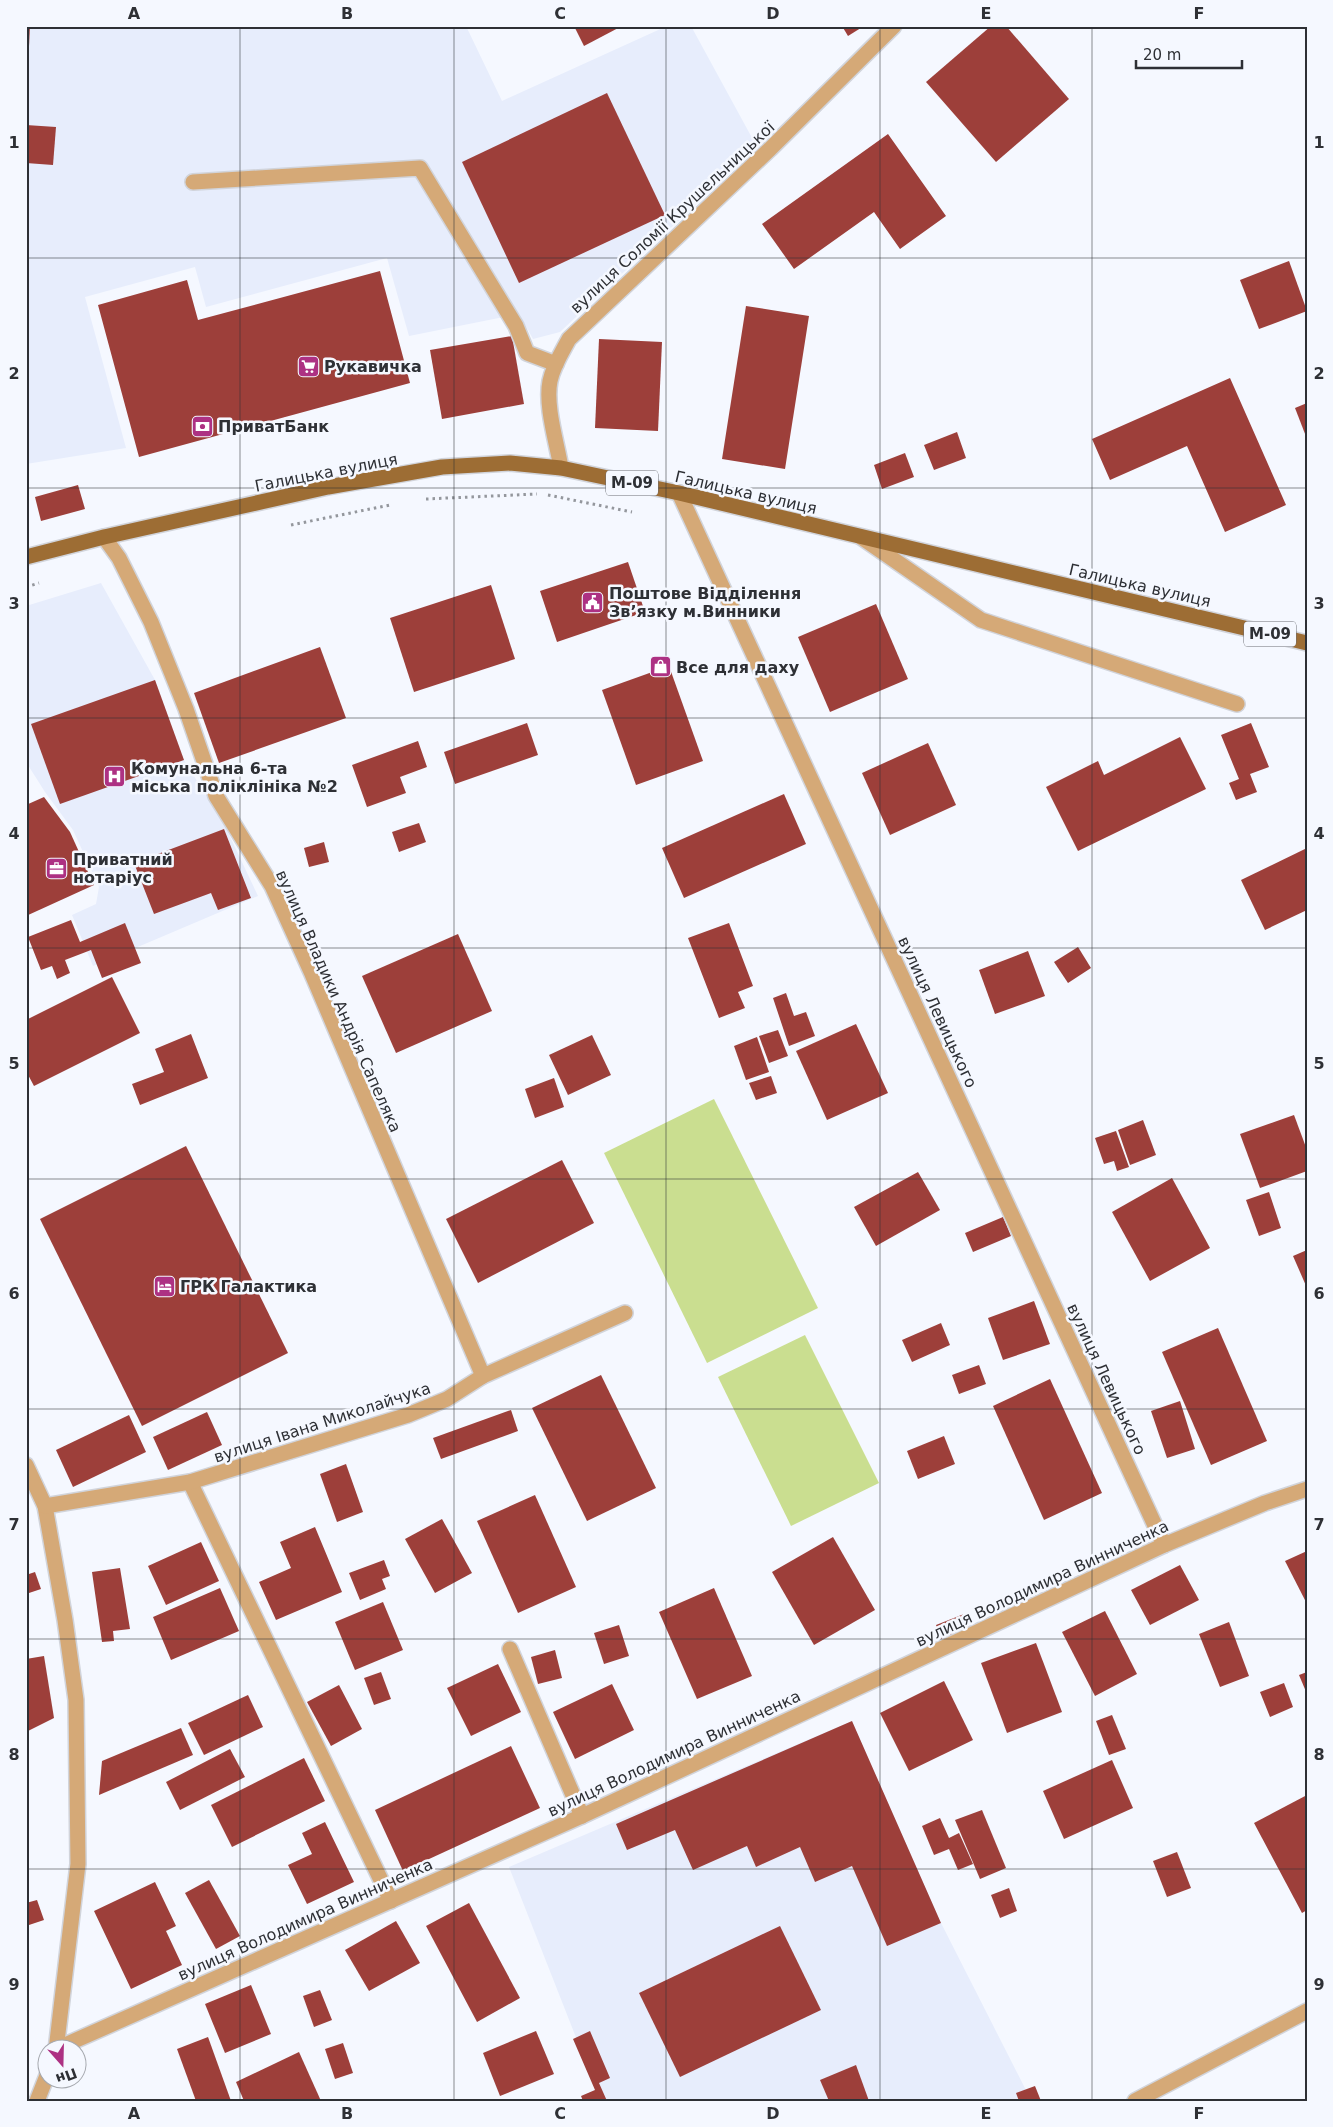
<svg xmlns="http://www.w3.org/2000/svg" width="1333" height="2127" font-family="'DejaVu Sans',sans-serif">
	<rect width="100%" height="100%" fill="#f5f8ff"/>
	<!-- built -->
	<g fill="#e7edfc">
		<polygon points="26,26 466,26 502,101 667,26 691,26 757,147 560,332 533,339 519,314 409,336 387,258 206,307 195,267 85,297 126,448 26,464"/>
		<polygon points="101,583 155,680 184,760 225,826 258,896 93,966 72,915 96,904 99,887 73,830 45,792 26,762 26,606"/>
		<polygon points="852,1721 941,1923 1031,2100 601,2101 509,1867"/>
	</g>
	<!-- green -->
	<g fill="#cade90">
		<polygon points="714,1099 818,1308 707,1363 604,1153"/>
		<polygon points="805,1335 879,1483 791,1526 718,1377"/>
	</g>
	<!-- building -->
	<g fill="#9d3f3a">
		<polygon points="26,26 30,26 28,67 26,67"/>
		<polygon points="574,26 622,26 584,46"/>
		<polygon points="842,26 864,26 848,36"/>
		<polygon points="991,26 1006,26 1069,99 996,162 926,82"/>
		<polygon points="607,93 665,215 519,283 462,162"/>
		<polygon points="26,125 56,127 53,165 26,163"/>
		<polygon points="888,134 946,216 900,249 874,212 794,269 762,224"/>
		<polygon points="1289,261 1307,311 1259,329 1240,280"/>
		<polygon points="380,271 410,383 139,457 98,305 187,280 198,320"/>
		<polygon points="746,306 809,316 785,469 722,459"/>
		<polygon points="512,336 524,404 442,419 430,350"/>
		<polygon points="599,339 662,342 658,431 595,428"/>
		<polygon points="1230,378 1286,505 1225,532 1187,446 1110,480 1092,439"/>
		<polygon points="1307,403 1307,439 1295,408"/>
		<polygon points="957,432 966,458 934,470 924,445"/>
		<polygon points="905,453 914,477 882,489 874,465"/>
		<polygon points="78,485 85,509 41,521 35,497"/>
		<polygon points="628,562 645,612 557,642 540,591"/>
		<polygon points="491,585 515,659 414,692 390,618"/>
		<polygon points="876,604 908,679 830,712 798,637"/>
		<polygon points="320,647 346,718 219,763 194,693"/>
		<polygon points="669,666 703,761 636,785 602,690"/>
		<polygon points="155,680 184,760 60,804 31,724"/>
		<polygon points="527,723 538,755 455,784 444,752"/>
		<polygon points="1251,723 1269,767 1250,774 1257,792 1236,800 1229,783 1239,779 1221,735"/>
		<polygon points="1180,737 1206,789 1078,851 1046,787 1098,761 1104,775"/>
		<polygon points="418,741 427,767 400,777 406,793 367,807 352,765"/>
		<polygon points="928,743 956,805 890,835 862,773"/>
		<polygon points="784,794 806,844 684,898 662,848"/>
		<polygon points="44,797 70,832 94,885 26,916 26,805"/>
		<polygon points="419,823 426,842 399,852 392,832"/>
		<polygon points="224,829 251,898 218,910 211,893 154,914 134,863"/>
		<polygon points="324,842 329,862 309,867 304,848"/>
		<polygon points="1307,848 1307,910 1265,930 1241,880"/>
		<polygon points="71,920 80,942 125,923 141,963 102,978 91,950 65,960 70,973 57,979 52,966 41,970 28,937"/>
		<polygon points="729,923 753,986 738,992 745,1008 719,1018 688,938"/>
		<polygon points="458,934 492,1011 396,1053 362,976"/>
		<polygon points="1078,947 1091,968 1068,983 1054,962"/>
		<polygon points="1028,951 1045,996 995,1014 979,970"/>
		<polygon points="112,977 140,1033 34,1086 26,1071 26,1020"/>
		<polygon points="786,993 794,1016 806,1012 815,1036 789,1046 773,998"/>
		<polygon points="856,1024 888,1093 827,1120 796,1051"/>
		<polygon points="778,1030 788,1056 769,1063 759,1036"/>
		<polygon points="191,1034 208,1078 140,1105 132,1084 164,1072 155,1049"/>
		<polygon points="592,1035 611,1075 568,1095 549,1055"/>
		<polygon points="757,1037 769,1072 746,1080 734,1046"/>
		<polygon points="771,1076 777,1093 756,1100 749,1083"/>
		<polygon points="554,1078 564,1107 535,1118 525,1089"/>
		<polygon points="1294,1115 1307,1150 1307,1171 1260,1188 1240,1134"/>
		<polygon points="1143,1120 1156,1155 1130,1165 1118,1130"/>
		<polygon points="1116,1131 1129,1167 1117,1171 1114,1161 1104,1164 1095,1138"/>
		<polygon points="186,1146 288,1353 142,1426 40,1219"/>
		<polygon points="562,1160 594,1223 478,1283 446,1219"/>
		<polygon points="918,1172 940,1210 876,1246 854,1207"/>
		<polygon points="1172,1178 1210,1248 1150,1281 1112,1212"/>
		<polygon points="1269,1192 1281,1228 1259,1236 1246,1200"/>
		<polygon points="1003,1217 1011,1236 973,1252 965,1233"/>
		<polygon points="1307,1250 1307,1288 1293,1256"/>
		<polygon points="1034,1301 1050,1344 1003,1360 988,1318"/>
		<polygon points="941,1323 950,1345 912,1362 902,1340"/>
		<polygon points="1218,1328 1267,1441 1211,1465 1162,1352"/>
		<polygon points="979,1365 986,1384 959,1394 952,1375"/>
		<polygon points="601,1375 656,1488 587,1521 532,1408"/>
		<polygon points="1050,1379 1102,1493 1044,1520 993,1406"/>
		<polygon points="1180,1401 1195,1449 1167,1458 1151,1411"/>
		<polygon points="511,1410 518,1431 441,1459 433,1438"/>
		<polygon points="207,1412 222,1445 168,1470 153,1437"/>
		<polygon points="129,1415 146,1452 73,1487 56,1450"/>
		<polygon points="944,1436 955,1464 918,1479 907,1451"/>
		<polygon points="346,1464 363,1512 337,1522 320,1474"/>
		<polygon points="535,1495 576,1587 518,1613 477,1521"/>
		<polygon points="442,1519 472,1573 435,1593 405,1539"/>
		<polygon points="315,1527 342,1592 276,1620 259,1582 291,1568 280,1542"/>
		<polygon points="833,1537 875,1610 814,1645 772,1572"/>
		<polygon points="201,1542 219,1581 166,1605 148,1566"/>
		<polygon points="1307,1551 1307,1604 1285,1561"/>
		<polygon points="384,1560 390,1576 382,1579 386,1589 360,1600 349,1573"/>
		<polygon points="1180,1565 1199,1600 1150,1625 1131,1590"/>
		<polygon points="120,1568 130,1629 113,1631 114,1641 102,1642 92,1572"/>
		<polygon points="35,1572 41,1589 26,1594 26,1575"/>
		<polygon points="220,1588 239,1631 171,1660 153,1617"/>
		<polygon points="714,1588 752,1676 697,1699 659,1612"/>
		<polygon points="383,1602 403,1650 355,1670 335,1622"/>
		<polygon points="1105,1611 1137,1674 1095,1696 1062,1632"/>
		<polygon points="964,1614 971,1630 942,1641 936,1625"/>
		<polygon points="1229,1622 1249,1676 1220,1687 1199,1634"/>
		<polygon points="619,1625 629,1656 604,1664 594,1633"/>
		<polygon points="1036,1643 1062,1712 1007,1733 981,1663"/>
		<polygon points="555,1650 562,1678 538,1684 531,1657"/>
		<polygon points="44,1656 54,1718 26,1732 26,1659"/>
		<polygon points="498,1664 521,1712 471,1736 447,1688"/>
		<polygon points="381,1672 391,1699 374,1705 364,1678"/>
		<polygon points="1307,1672 1307,1694 1299,1675"/>
		<polygon points="944,1681 973,1740 909,1771 880,1713"/>
		<polygon points="1284,1683 1293,1707 1270,1717 1260,1692"/>
		<polygon points="612,1684 634,1730 575,1759 553,1712"/>
		<polygon points="339,1685 362,1729 331,1746 307,1702"/>
		<polygon points="248,1695 263,1727 204,1755 188,1723"/>
		<polygon points="1112,1715 1126,1749 1109,1755 1096,1721"/>
		<polygon points="852,1721 941,1923 887,1946 852,1866 815,1882 800,1847 756,1867 747,1846 693,1870 675,1830 627,1850 616,1824"/>
		<polygon points="181,1728 193,1755 99,1795 102,1761"/>
		<polygon points="511,1746 540,1808 403,1871 375,1810"/>
		<polygon points="230,1749 245,1777 180,1810 166,1782"/>
		<polygon points="304,1758 325,1801 232,1847 211,1805"/>
		<polygon points="1112,1760 1133,1808 1064,1839 1043,1791"/>
		<polygon points="1307,1795 1307,1910 1302,1913 1254,1823"/>
		<polygon points="982,1810 1006,1868 980,1879 955,1820"/>
		<polygon points="940,1818 949,1838 959,1833 973,1864 958,1870 949,1849 934,1855 922,1826"/>
		<polygon points="325,1822 354,1882 307,1904 288,1865 312,1854 302,1833"/>
		<polygon points="1177,1852 1191,1888 1167,1897 1153,1861"/>
		<polygon points="209,1880 240,1936 216,1949 185,1893"/>
		<polygon points="155,1882 176,1926 166,1931 182,1965 131,1989 94,1911"/>
		<polygon points="1009,1888 1017,1911 1000,1918 991,1895"/>
		<polygon points="37,1900 44,1920 26,1926 26,1903"/>
		<polygon points="469,1903 520,1998 477,2022 426,1926"/>
		<polygon points="396,1921 420,1963 369,1991 345,1950"/>
		<polygon points="780,1926 821,2010 680,2077 639,1993"/>
		<polygon points="251,1985 271,2034 225,2053 205,2004"/>
		<polygon points="320,1990 332,2020 314,2027 303,1996"/>
		<polygon points="536,2031 554,2074 500,2096 483,2053"/>
		<polygon points="590,2031 610,2078 599,2083 607,2101 583,2101 581,2096 595,2090 573,2039"/>
		<polygon points="208,2037 231,2101 196,2101 177,2049"/>
		<polygon points="343,2043 353,2073 335,2079 325,2049"/>
		<polygon points="299,2052 321,2101 244,2101 236,2082"/>
		<polygon points="856,2065 869,2101 829,2101 820,2080"/>
		<polygon points="1035,2086 1041,2101 1019,2101 1016,2093"/>
	</g>
	<g fill="none" stroke-linecap="round" stroke-linejoin="round">
		<defs>
			<g id="service">
				<polyline points="193,182 420,168 516,326 527,353 556,364"/>
				<polyline points="861,537 981,620 1237,704"/>
				<polyline points="510,1649 582,1816"/>
			</g>
			<g id="minor">
				<path d="M561,468C557,443 545,406 550,381C553,366 562,352 569,339L770,149L894,26"/>
				<polyline points="679,493 1164,1545"/>
				<polyline points="104,537 119,558 151,622 186,709 216,796 272,886 312,974 483,1376"/>
				<polyline points="26,1465 45,1506 65,1620 76,1700 78,1864 56,2050"/>
				<polyline points="190,1482 391,1901"/>
				<polyline points="45,1506 190,1482 408,1415 447,1399 483,1376 625,1313"/>
				<polyline points="56,2049 582,1816 1164,1545 1265,1503 1307,1489"/>
				<polyline points="37,2101 48,2073"/>
				<polyline points="1135,2101 1307,2011"/>
			</g>
			<polyline id="primary" points="26,557 104,537 328,487 442,467 510,463 561,468 679,493 1307,643"/>
		</defs>
		<!-- service casing -->
		<use href="#service" stroke="#d1d4db" stroke-width="18"/>
		<!-- minor casing -->
		<use href="#minor" stroke="#d1d4db" stroke-width="18"/>
		<!-- primary casing -->
		<use href="#primary" stroke="#d1d4db" stroke-width="18"/>
		<!-- path -->
		<g stroke="#94979d" stroke-width="3" stroke-dasharray="2.5 4" stroke-linecap="butt">
			<polyline points="548,495 632,512"/>
			<polyline points="426,499 537,494"/>
			<polyline points="291,525 390,505"/>
			<polyline points="26,587 39,583"/>
		</g>
		<!-- service -->
		<use href="#service" stroke="#d5a977" stroke-width="15"/>
		<!-- minor -->
		<use href="#minor" stroke="#d5a977" stroke-width="15"/>
		<!-- primary -->
		<use href="#primary" stroke="#9d6d34" stroke-width="15"/>
	</g>
	<!-- grid -->
	<path fill="none" stroke="#2e3035" stroke-width="1" stroke-opacity="0.55" d="M240,26V2101M454,26V2101M666,26V2101M880,26V2101M1092,26V2101M26,258H1307M26,488H1307M26,718H1307M26,948H1307M26,1179H1307M26,1409H1307M26,1639H1307M26,1869H1307"/>
	<!-- icons -->
	<defs>
		<symbol id="supermarket-square" viewBox="-11 -11 22 22"><rect x="-9" y="-9" width="18" height="18" rx="4" fill="#ad3183" stroke="#f5f8ff"/><path d="M-6-5.5h2.5l.6 2H6L4.5 2H-2.5L-4.4-4H-6ZM-1.5 3.2a1.3 1.3 0 1 0 .1 0ZM3 3.2a1.3 1.3 0 1 0 .1 0Z" fill="#fff"/></symbol>
		<symbol id="bank-square" viewBox="-11 -11 22 22"><rect x="-9" y="-9" width="18" height="18" rx="4" fill="#ad3183" stroke="#f5f8ff"/><path d="M-6-4H6V4H-6ZM0-2.3a2.3 2.3 0 1 0 0 4.6a2.3 2.3 0 1 0 0-4.6Z" fill="#fff"/></symbol>
		<symbol id="civic-square" viewBox="-11 -11 22 22"><rect x="-9" y="-9" width="18" height="18" rx="4" fill="#ad3183" stroke="#f5f8ff"/><path d="M-.6-6.5H3V-4.5H.6V-3L4-1V1h2V6H-6V1h2V-1L-.6-3ZM-1.2 2.5V6h2.4V2.5Z" fill="#fff"/></symbol>
		<symbol id="shop-square" viewBox="-11 -11 22 22"><rect x="-9" y="-9" width="18" height="18" rx="4" fill="#ad3183" stroke="#f5f8ff"/><path d="M-5-2.5h2.3a2.7 3.5 0 0 1 5.4 0H5L5.5 6h-11ZM-1.5-2.5h3a1.5 2.3 0 0 0-3 0Z" fill="#fff"/></symbol>
		<symbol id="hospital-square" viewBox="-11 -11 22 22"><rect x="-9" y="-9" width="18" height="18" rx="4" fill="#ad3183" stroke="#f5f8ff"/><path d="M-5-5h3v3.5h4V-5h3V5h-3V1.5h-4V5h-3Z" fill="#fff"/></symbol>
		<symbol id="office-square" viewBox="-11 -11 22 22"><rect x="-9" y="-9" width="18" height="18" rx="4" fill="#ad3183" stroke="#f5f8ff"/><path d="M-6-3h4V-5.5h4V-3h4V5H-6ZM-1-4.5V-3h2v-1.5ZM-6 0V1H6V0Z" fill="#fff"/></symbol>
		<symbol id="hotel-square" viewBox="-11 -11 22 22"><rect x="-9" y="-9" width="18" height="18" rx="4" fill="#ad3183" stroke="#f5f8ff"/><path d="M-6-4.5h1.5V1H6V5H4.5V3h-9V5H-6ZM-4 0a1.8 1.8 0 1 1 3.6 0ZM.5 0V-2.5h3Q6-2.5 6 0Z" fill="#fff"/></symbol>
	</defs>
	<g fill-rule="evenodd">
		<use href="#supermarket-square" x="296" y="354" width="25" height="25"/>
		<use href="#bank-square" x="190" y="414" width="25" height="25"/>
		<use href="#civic-square" x="580" y="590" width="25" height="25"/>
		<use href="#shop-square" x="648" y="654" width="25" height="25"/>
		<use href="#hospital-square" x="102" y="764" width="25" height="25"/>
		<use href="#office-square" x="44" y="856" width="25" height="25"/>
		<use href="#hotel-square" x="152" y="1274" width="25" height="25"/>
	</g>
	<g text-anchor="middle" stroke-width="5" stroke-linejoin="round" paint-order="stroke">
		<!-- shield labels -->
		<g fill="#f5f8ff" stroke="#6a6c72" stroke-width="1">
			<rect x="606" y="470.5" width="52" height="25" rx="4"/>
			<rect x="1244" y="621.5" width="52" height="25" rx="4"/>
		</g>
		<g font-size="15" font-weight="bold" fill="#2e3035">
			<text x="632" y="488">М-09</text>
			<text x="1270" y="639">М-09</text>
		</g>
		<!-- street labels -->
		<g font-size="16" fill="#2e3035" stroke="#f5f8ff">
			<text transform="translate(672 217) rotate(-43)" y="6">вулиця Соломії Крушельницької</text>
			<text transform="translate(326 472) rotate(-11)" y="6">Галицька вулиця</text>
			<text transform="translate(746 492) rotate(13)" y="6">Галицька вулиця</text>
			<text transform="translate(1140 585) rotate(13)" y="6">Галицька вулиця</text>
			<text transform="translate(339 1001) rotate(66)" y="6">вулиця Владики Андрія Сапеляка</text>
			<text transform="translate(938 1012) rotate(65)" y="6">вулиця Левицького</text>
			<text transform="translate(1107 1379) rotate(65)" y="6">вулиця Левицького</text>
			<text transform="translate(322 1422) rotate(-18)" y="6">вулиця Івана Миколайчука</text>
			<text transform="translate(1042 1583) rotate(-25)" y="6">вулиця Володимира Винниченка</text>
			<text transform="translate(674 1753) rotate(-25)" y="6">вулиця Володимира Винниченка</text>
			<text transform="translate(305 1919) rotate(-24)" y="6">вулиця Володимира Винниченка</text>
		</g>
		<!-- poi labels -->
		<g font-size="16" font-weight="bold" fill="#2e3035" stroke="#f5f8ff" text-anchor="start">
			<text x="324" y="372">Рукавичка</text>
			<text x="218" y="432">ПриватБанк</text>
			<text x="609" y="599">Поштове Відділення<tspan x="609" dy="18">Зв’язку м.Винники</tspan></text>
			<text x="676" y="673">Все для даху</text>
			<text x="131" y="774">Комунальна 6-та<tspan x="131" dy="18">міська поліклініка №2</tspan></text>
			<text x="73" y="865">Приватний<tspan x="73" dy="18">нотаріус</tspan></text>
			<text x="180" y="1292">ГРК Галактика</text>
		</g>
	</g>
	<!-- border -->
	<rect width="1333" height="2127" fill="none" stroke="#f5f8ff" stroke-width="55"/>
	<!-- north arrow -->
	<g transform="translate(62 2064) rotate(160)"><circle r="24" fill="#f5f8ff" stroke="#a5a8ae"/>
	<path d="M0-4L9 19L0 12L-9 19Z" fill="#ad3183"/>
	<text y="-8" font-size="14" font-weight="bold" text-anchor="middle" fill="#2e3035">Пн</text>
	</g>
	<!-- scale -->
	<path d="M1136 60v8h106v-8" fill="none" stroke="#2e3035" stroke-width="2.5"/>
	<text x="1143" y="60" font-size="15" fill="#2e3035" stroke="#f5f8ff" stroke-width="4" paint-order="stroke">20 m</text>
	<rect x="28" y="28" width="1278" height="2072" fill="none" stroke="#2e3035" stroke-width="2"/>
	<g font-size="16" text-anchor="middle" font-weight="bold" fill="#2e3035">
		<text x="134" y="19">A</text>
		<text x="347" y="19">B</text>
		<text x="560" y="19">C</text>
		<text x="773" y="19">D</text>
		<text x="986" y="19">E</text>
		<text x="1199" y="19">F</text>
		<text x="14" y="148">1</text>
		<text x="1319" y="148">1</text>
		<text x="14" y="379">2</text>
		<text x="1319" y="379">2</text>
		<text x="14" y="609">3</text>
		<text x="1319" y="609">3</text>
		<text x="14" y="839">4</text>
		<text x="1319" y="839">4</text>
		<text x="14" y="1069">5</text>
		<text x="1319" y="1069">5</text>
		<text x="14" y="1299">6</text>
		<text x="1319" y="1299">6</text>
		<text x="14" y="1530">7</text>
		<text x="1319" y="1530">7</text>
		<text x="14" y="1760">8</text>
		<text x="1319" y="1760">8</text>
		<text x="14" y="1990">9</text>
		<text x="1319" y="1990">9</text>
		<text x="134" y="2119">A</text>
		<text x="347" y="2119">B</text>
		<text x="560" y="2119">C</text>
		<text x="773" y="2119">D</text>
		<text x="986" y="2119">E</text>
		<text x="1199" y="2119">F</text>
	</g>
</svg>
